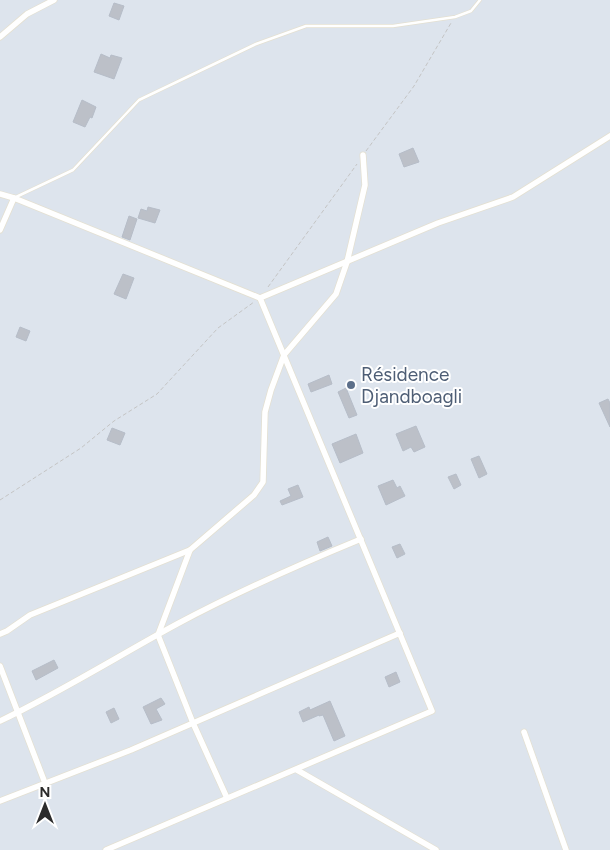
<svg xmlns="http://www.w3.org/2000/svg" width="610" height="850" font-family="Figtree,sans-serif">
	<rect width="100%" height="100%" fill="#dde4ed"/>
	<!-- building -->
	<g fill="#bcc0c8" stroke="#b6bdc8">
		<polygon points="114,3 124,6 119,20 109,16"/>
		<polygon points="101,54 110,58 111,55 122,58 114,79 94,72"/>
		<polygon points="82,100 96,107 92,118 90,117 85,127 73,122"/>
		<polygon points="413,148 419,162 404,167 399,154"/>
		<polygon points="148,207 160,210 155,223 138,218 141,209 147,211"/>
		<polygon points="129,216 137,219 130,240 122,237"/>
		<polygon points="123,274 134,278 126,299 114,294"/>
		<polygon points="20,327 30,331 26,341 16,337"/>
		<polygon points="329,375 332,384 311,392 308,384"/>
		<polygon points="346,388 357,415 349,418 338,392"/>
		<polygon points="608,399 610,403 610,427 599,403"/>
		<polygon points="416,426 425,447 414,452 411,447 403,451 396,434"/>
		<polygon points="112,428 125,433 120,445 107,440"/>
		<polygon points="356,434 363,453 340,463 332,444"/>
		<polygon points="479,456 487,474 479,478 471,459"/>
		<polygon points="456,474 461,485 454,489 448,477"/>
		<polygon points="393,480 397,488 400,486 405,496 386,505 378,486"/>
		<polygon points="298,485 303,497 282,505 280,501 291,496 288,489"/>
		<polygon points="328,537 332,546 320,551 317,542"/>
		<polygon points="400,544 405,554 397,558 392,547"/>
		<polygon points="54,660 58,668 36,680 32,671"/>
		<polygon points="396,672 400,682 389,687 385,677"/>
		<polygon points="161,698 165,704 156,709 162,720 151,724 143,707"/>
		<polygon points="330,701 345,736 334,741 323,715 319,716 319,715 303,722 299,712 309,707 310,710"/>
		<polygon points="114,708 119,719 111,723 106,712"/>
	</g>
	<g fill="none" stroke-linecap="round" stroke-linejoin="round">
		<defs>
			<polyline id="lane" points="16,197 73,170 139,100 256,44 306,26 393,26 455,17 471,11 480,0"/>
			<g id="street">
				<polyline points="0,37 27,14 54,0"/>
				<polyline points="0,194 14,198 260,298 438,223 513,197 610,136"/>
				<polyline points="0,230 14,198"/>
				<polyline points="0,634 7,631 30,615 190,550"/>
				<polyline points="0,666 45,783"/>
				<path d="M0,721C61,692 118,656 177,624C237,592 298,565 361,539"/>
				<polyline points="524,732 566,850"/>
				<polyline points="297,770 436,850"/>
				<polyline points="227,798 193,723 158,635 190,550 254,495 263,482 265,412 271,390 284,355 336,294 347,262 365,185 363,155"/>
				<polyline points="0,801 131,750 400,633"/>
				<polyline points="106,850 432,711 260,298"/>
			</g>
		</defs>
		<!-- lane casing -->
		<use href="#lane" stroke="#e4e0d2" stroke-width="4"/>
		<!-- street casing -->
		<use href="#street" stroke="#e4e0d2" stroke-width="7"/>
		<!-- path -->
		<g stroke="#c4c4c4" stroke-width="1" stroke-dasharray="4 2.5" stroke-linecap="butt">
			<polyline points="366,151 414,86 451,23"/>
			<polyline points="268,287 357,164"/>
			<polyline points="0,500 81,448 114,421 157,394 218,328 254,302"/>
		</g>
		<!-- lane -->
		<use href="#lane" stroke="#fff" stroke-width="2.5"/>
		<!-- street -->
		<use href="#street" stroke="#fff" stroke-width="5.5"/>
	</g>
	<!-- markers -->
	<circle fill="#5c6f8a" stroke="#fff" stroke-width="2" cx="351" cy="385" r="5"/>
	<g text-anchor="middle" stroke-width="4" stroke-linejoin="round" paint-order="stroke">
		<!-- service labels -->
		<g font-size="19" fill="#4e5e75" stroke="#fff" text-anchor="start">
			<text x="361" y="381">Résidence<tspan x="361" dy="22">Djandboagli</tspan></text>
		</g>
	</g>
	<!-- north arrow -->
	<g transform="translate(45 805)" stroke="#ffffff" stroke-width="4" paint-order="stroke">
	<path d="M0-4L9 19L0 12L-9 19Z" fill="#2b2b2b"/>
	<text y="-8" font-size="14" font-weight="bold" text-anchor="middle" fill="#2b2b2b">N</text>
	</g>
</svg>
